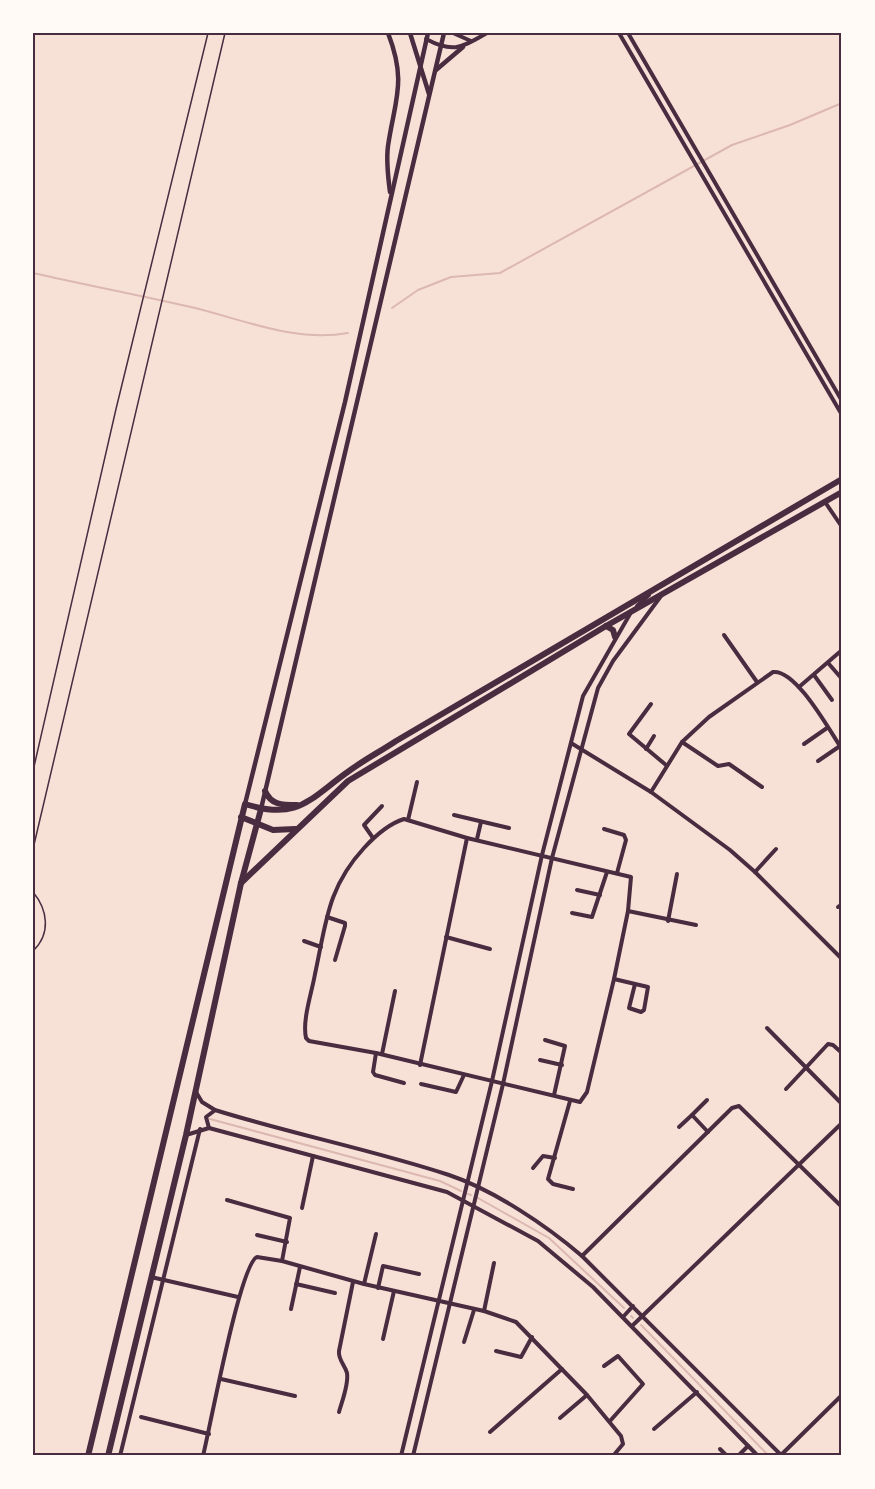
<svg xmlns="http://www.w3.org/2000/svg" width="875" height="1489" font-family="'Playfair Display',serif">
	<rect width="100%" height="100%" fill="#f7e1d7"/>
	<g fill="none" stroke-linecap="round" stroke-linejoin="round">
		<!-- stream -->
		<g stroke="#dcb8b0" stroke-width="2">
			<path d="M33,273C86,285 138,295 191,307C242,319 295,343 348,333"/>
			<polyline points="392,308 418,290 451,277 500,273 732,145 790,125 842,103"/>
			<polyline points="210,1119 440,1181 461,1191"/>
			<polyline points="468,1194 471,1195"/>
			<polyline points="478,1198 549,1238 624,1308"/>
			<polyline points="631,1316 633,1318"/>
			<polyline points="641,1325 769,1456"/>
		</g>
		<!-- service -->
		<g stroke="#4a2c40" stroke-width="1.5">
			<polyline points="33,771 116,409 208,33"/>
			<polyline points="33,849 225,33"/>
			<path d="M33,892C48,910 51,934 33,951"/>
		</g>
		<!-- minor -->
		<g stroke="#4a2c40" stroke-width="4">
			<polyline points="453,33 471,41"/>
			<polyline points="619,33 842,415"/>
			<polyline points="628,33 842,401"/>
			<path d="M426,39C454,54 462,47 487,33"/>
			<polyline points="825,502 842,527"/>
			<polyline points="637,606 649,595"/>
			<polyline points="724,635 757,682"/>
			<polyline points="829,664 842,679"/>
			<polyline points="814,675 832,700"/>
			<polyline points="799,687 842,650"/>
			<polyline points="651,704 629,734 666,765"/>
			<polyline points="682,742 718,766 729,764 762,787"/>
			<polyline points="571,743 651,792 730,850 755,872 842,959"/>
			<polyline points="804,744 827,728"/>
			<polyline points="646,749 654,736"/>
			<polyline points="818,761 840,746"/>
			<path d="M651,792L682,742L709,717L773,672C796,669 829,730 842,749"/>
			<polyline points="454,815 509,828"/>
			<path d="M404,819L467,838L631,877L628,911L614,979L587,1092L580,1102L376,1053L309,1041L306,1038C302,1020 312,992 315,974C326,924 327,888 364,848C375,836 388,824 404,819Z"/>
			<polyline points="408,820 417,782"/>
			<polyline points="604,829 624,835 626,840 617,873"/>
			<polyline points="373,838 364,825 382,806"/>
			<polyline points="477,839 481,822"/>
			<polyline points="755,872 776,849"/>
			<polyline points="577,890 600,895"/>
			<polyline points="838,907 842,904"/>
			<polyline points="628,911 696,925"/>
			<polyline points="572,913 592,917 607,872"/>
			<polyline points="327,917 345,923 345,926 335,960"/>
			<polyline points="668,921 677,874"/>
			<polyline points="446,937 490,949"/>
			<polyline points="304,941 321,947"/>
			<polyline points="614,979 648,987 644,1010 641,1012 629,1008 635,984"/>
			<polyline points="767,1028 842,1104"/>
			<polyline points="545,1040 565,1046 554,1095"/>
			<polyline points="376,1053 373,1072 375,1075 404,1083"/>
			<polyline points="382,1054 395,991"/>
			<polyline points="540,1060 562,1065"/>
			<polyline points="420,1065 467,838"/>
			<polyline points="421,1084 456,1092 464,1075"/>
			<polyline points="786,1089 828,1044 833,1045 842,1053"/>
			<path d="M196,1092L202,1102L215,1110C292,1134 373,1150 449,1175C494,1190 547,1226 582,1256L782,1456"/>
			<polyline points="707,1100 692,1115 708,1132"/>
			<polyline points="570,1101 548,1179 553,1184 573,1189"/>
			<polyline points="679,1127 692,1115"/>
			<polyline points="209,1128 206,1117 214,1111"/>
			<polyline points="186,1135 209,1128 447,1192 538,1241 593,1287 758,1456"/>
			<polyline points="533,1168 543,1156 555,1158"/>
			<polyline points="227,1200 290,1218 282,1261"/>
			<polyline points="302,1208 313,1156"/>
			<polyline points="257,1235 287,1242"/>
			<polyline points="582,1256 732,1108 739,1106 842,1207"/>
			<polyline points="151,1277 238,1297"/>
			<polyline points="296,1284 335,1293"/>
			<polyline points="364,1284 376,1234"/>
			<polyline points="378,1288 383,1266 419,1274"/>
			<polyline points="291,1309 300,1267"/>
			<polyline points="484,1311 494,1263"/>
			<polyline points="623,1317 633,1306"/>
			<polyline points="632,1326 842,1123"/>
			<polyline points="383,1339 394,1291"/>
			<polyline points="464,1342 474,1310"/>
			<polyline points="496,1351 521,1357 532,1337"/>
			<polyline points="604,1366 618,1356 643,1384 610,1421"/>
			<polyline points="221,1379 295,1396"/>
			<path d="M339,1412C342,1401 349,1384 347,1373C345,1365 338,1360 339,1351L353,1282"/>
			<polyline points="141,1417 209,1434"/>
			<polyline points="560,1418 587,1395"/>
			<polyline points="654,1429 697,1392"/>
			<polyline points="490,1432 562,1369"/>
			<polyline points="720,1449 727,1456"/>
			<polyline points="543,1455 544,1456"/>
			<polyline points="781,1455 842,1395"/>
			<polyline points="120,1456 200,1129"/>
			<path d="M203,1456C210,1428 240,1264 257,1257L282,1261L364,1284L484,1311L516,1322L587,1395L621,1436L623,1444L613,1456"/>
			<polyline points="401,1456 492,1081 542,855 583,696 630,614"/>
			<polyline points="413,1456 503,1084 552,858 598,688 613,661 661,596"/>
			<polyline points="738,1456 748,1446"/>
		</g>
		<!-- tertiary -->
		<g stroke="#4a2c40" stroke-width="4.5">
			<path d="M388,33C407,82 395,99 388,146C386,161 388,177 390,192"/>
			<polyline points="410,33 429,94"/>
			<polyline points="436,70 463,47"/>
			<polyline points="245,804 345,402 428,33"/>
			<polyline points="261,809 444,33"/>
		</g>
		<!-- primary -->
		<g stroke="#4a2c40" stroke-width="6">
			<polyline points="606,626 613,630 615,637"/>
			<path d="M265,791C271,805 282,805 297,805"/>
			<polyline points="241,817 273,830 295,829"/>
			<polyline points="241,883 348,781 606,626 842,492"/>
			<path d="M88,1456L245,804C299,821 309,799 349,771C364,760 381,751 396,741L842,479"/>
			<polyline points="108,1456 186,1135 241,883 261,809"/>
		</g>
	</g>
	<!-- border -->
	<rect width="875" height="1489" fill="none" stroke="#fffaf5" stroke-width="69"/>
	<rect x="34" y="34" width="806" height="1420" fill="none" stroke="#4a2c40" stroke-width="2"/>
</svg>
